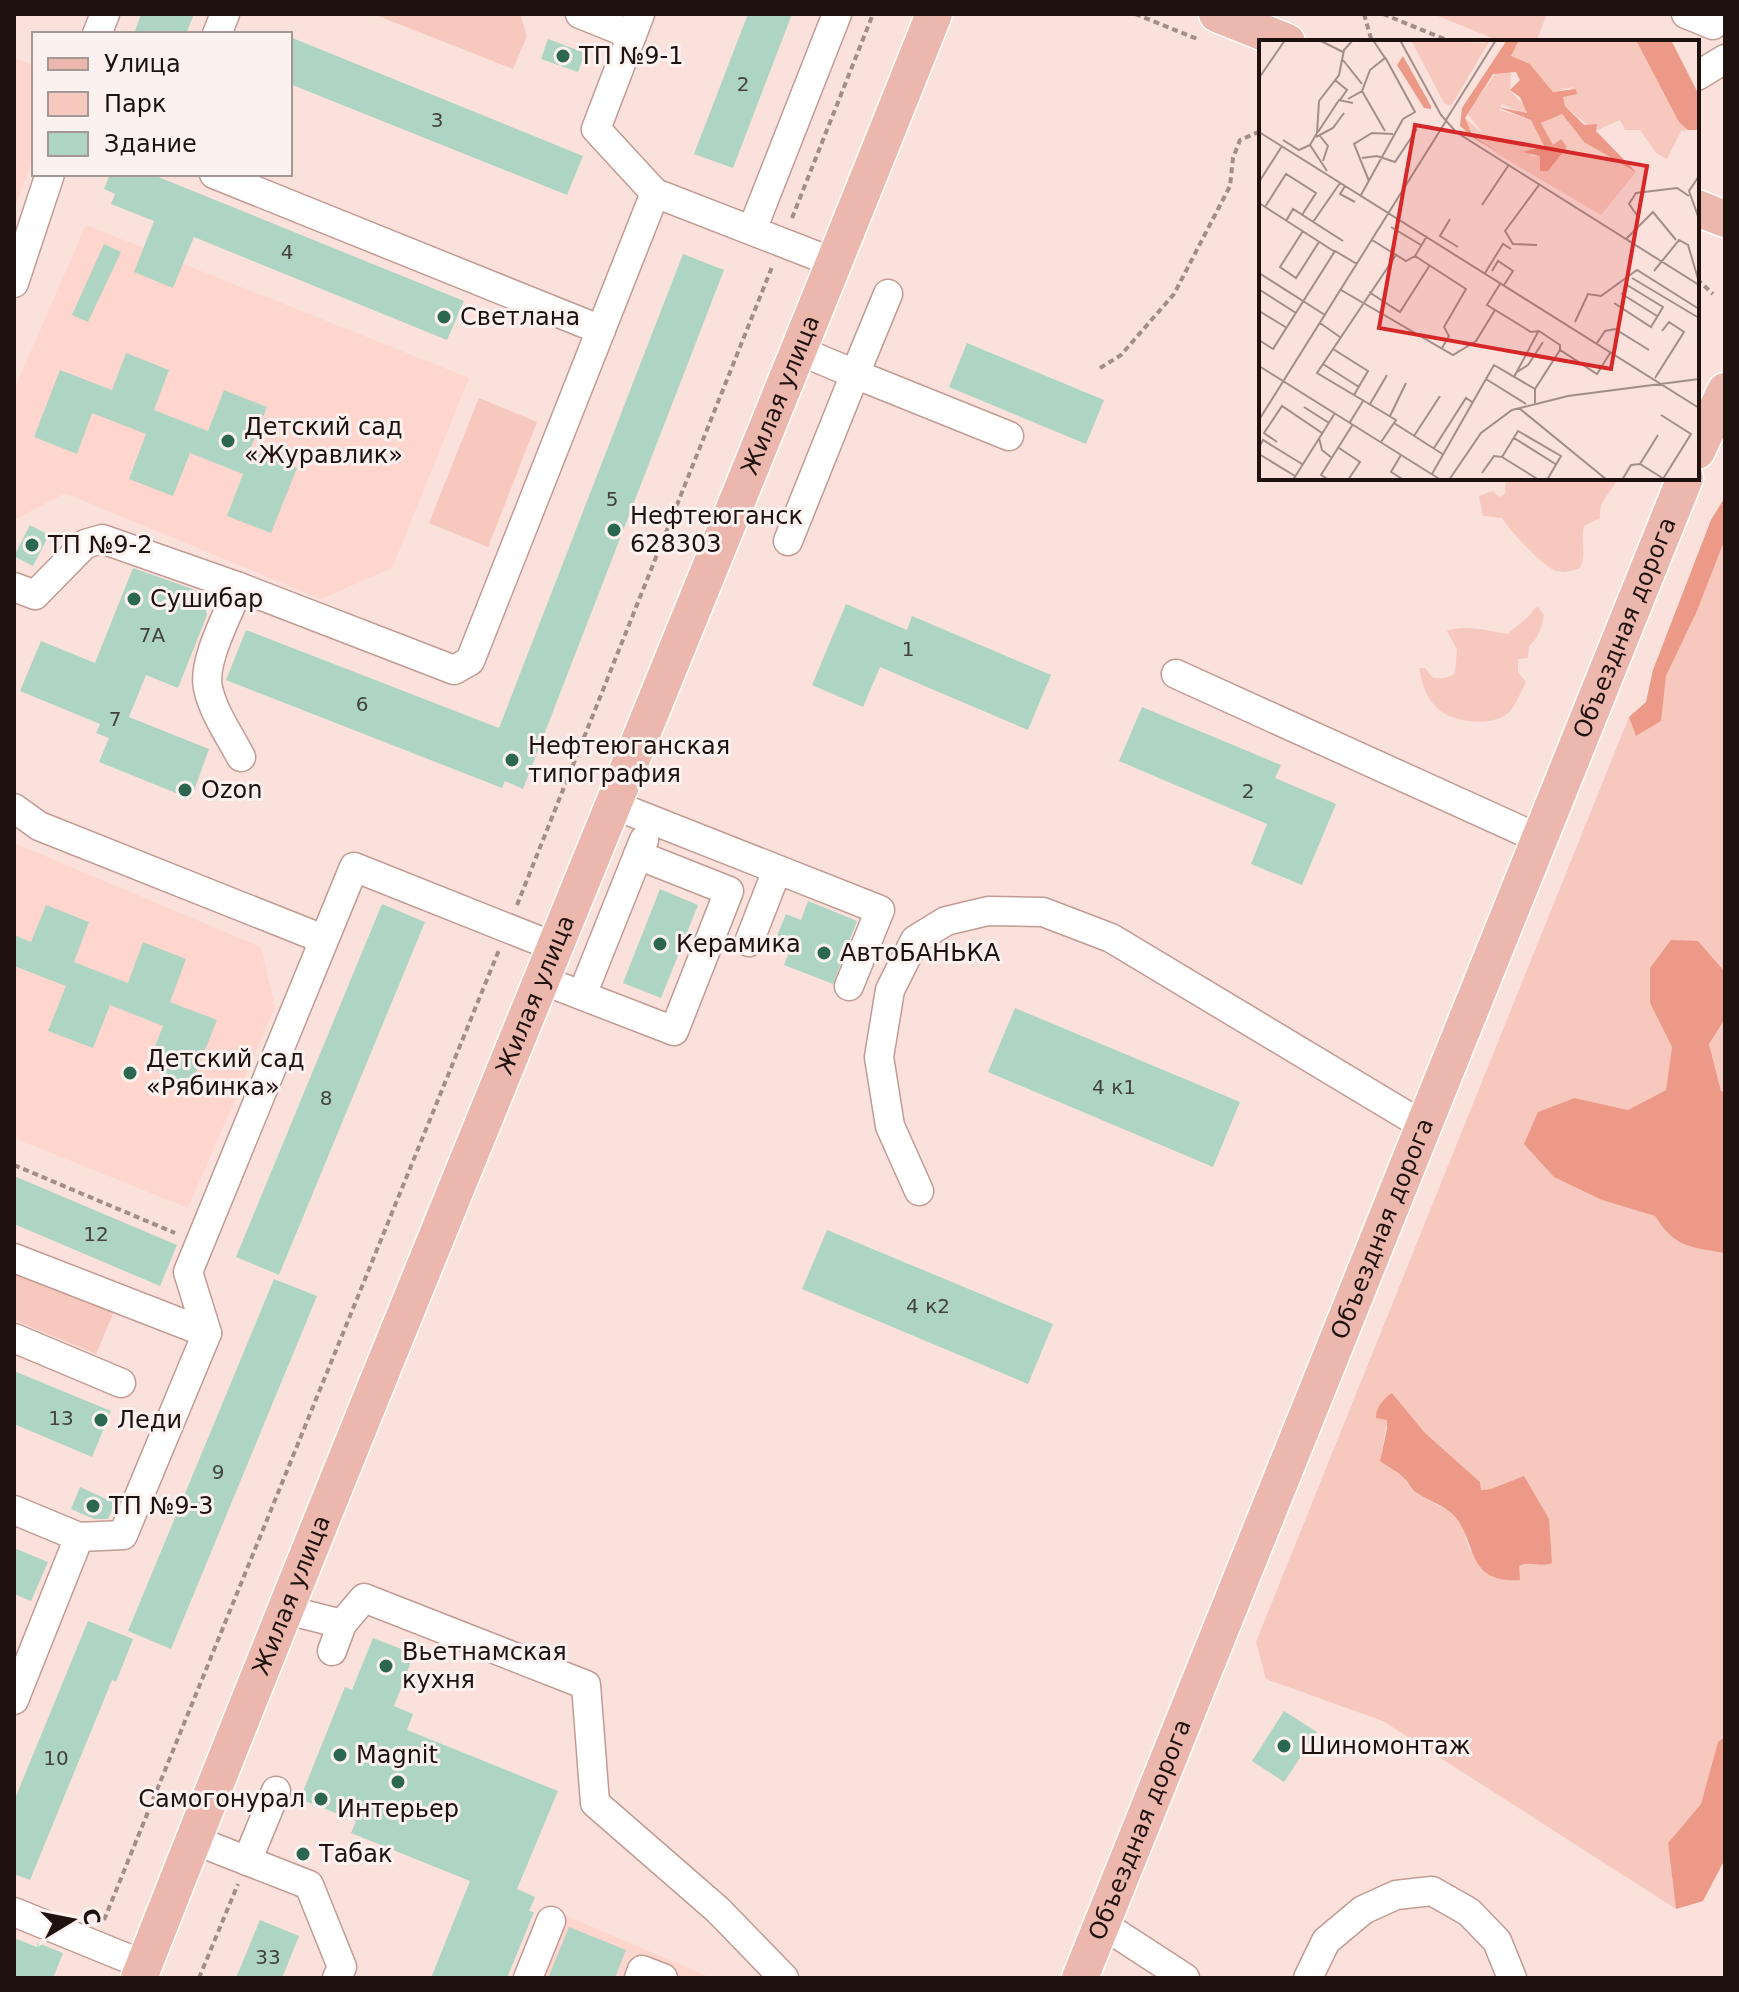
<svg xmlns="http://www.w3.org/2000/svg" width="1739" height="1992" font-family="'DejaVu Sans',sans-serif">
	<rect width="100%" height="100%" fill="#fae1db"/>
	<!-- built -->
	<g fill="#fed6cd">
		<polygon points="14,58 34,66 34,156 14,209"/>
		<polygon points="86,225 469,378 392,568 321,599 65,493 14,520 14,390"/>
		<polygon points="14,843 261,947 275,1007 188,1208 14,1138"/>
		<polygon points="548,1908 712,1978 519,1978"/>
	</g>
	<!-- green -->
	<g fill="#f7c8bd" fill-rule="evenodd">
		<polygon points="373,14 520,14 527,36 513,69"/>
		<polygon points="1433,14 1547,14 1536,42 1502,42"/>
		<polygon points="479,398 537,422 488,547 429,523"/>
		<path d="M1506,478H1618C1612,493 1598,500 1600,518L1584,526C1580,541 1587,554 1580,568C1571,571 1564,574 1554,570C1541,564 1510,531 1502,518L1483,516L1479,496L1493,491L1499,497L1505,494Z"/>
		<path d="M1725,539V972L1698,941L1650,1003L1672,1047L1666,1090L1628,1110L1573,1098L1538,1112L1602,1200L1655,1216C1675,1248 1690,1247 1725,1253V1737L1718,1743L1701,1804L1668,1843L1676,1909L1383,1721L1266,1679L1256,1642L1629,717L1636,736L1661,721L1666,676L1697,611ZM1392,1393L1425,1433L1480,1482L1481,1490L1491,1489L1547,1565L1525,1563L1519,1566L1469,1550L1463,1527L1449,1511L1412,1491L1408,1481L1380,1461Z"/>
		<path d="M1538,607L1544,615C1542,627 1538,639 1529,646L1528,658L1518,659V672L1526,682C1521,691 1517,702 1511,710C1495,729 1451,723 1436,707C1425,696 1422,683 1419,668H1425L1433,678C1441,679 1449,678 1455,673L1457,649L1447,631C1465,624 1489,631 1508,634C1517,624 1527,621 1535,608Z"/>
		<polygon points="1725,1019 1725,1092 1721,1091 1709,1044"/>
		<polygon points="14,1267 115,1309 96,1354 14,1320"/>
	</g>
	<!-- forest -->
	<g fill="#ed9988">
		<polygon points="1725,497 1725,539 1697,611 1666,676 1661,721 1636,736 1629,717 1646,702 1653,670 1711,520"/>
		<path d="M1671,940L1698,941L1725,972V1019L1709,1044L1721,1091L1725,1092V1253C1690,1247 1675,1248 1655,1216L1602,1200L1554,1177L1524,1144L1538,1112L1574,1098L1628,1110L1666,1090L1672,1047L1650,1003V968Z"/>
		<path d="M1392,1393L1425,1433L1480,1482L1481,1490L1491,1489L1524,1476L1549,1519L1552,1563C1541,1568 1530,1560 1519,1566L1520,1580C1462,1584 1479,1536 1450,1512C1441,1504 1427,1500 1417,1493C1410,1490 1411,1484 1405,1479C1398,1472 1388,1467 1380,1461L1387,1429V1420L1376,1418C1376,1407 1383,1399 1392,1393Z"/>
		<polygon points="1725,1737 1725,1859 1703,1901 1676,1909 1668,1843 1701,1804 1718,1742"/>
	</g>
	<!-- building -->
	<g fill="#aed5c4">
		<polygon points="141,14 194,14 186,34 134,34"/>
		<polygon points="748,14 792,14 733,168 694,154"/>
		<polygon points="290,37 583,156 567,195 290,84"/>
		<polygon points="548,39 585,53 578,72 541,59"/>
		<polygon points="110,174 151,174 464,301 447,340 194,237 173,288 134,272 154,221 111,204 115,194 104,189"/>
		<polygon points="104,244 121,252 88,322 72,315"/>
		<polygon points="683,254 724,270 523,789 505,781 502,788 226,680 246,630 499,728"/>
		<polygon points="967,343 1104,400 1086,444 949,387"/>
		<polygon points="126,353 169,370 154,410 208,431 224,390 267,407 250,450 297,468 271,533 227,516 243,474 190,453 173,496 129,479 146,434 92,413 77,454 34,437 60,370 112,390"/>
		<polygon points="30,525 49,535 33,566 14,556"/>
		<polygon points="133,568 201,592 207,615 178,688 146,675 129,717 209,749 191,799 99,762 109,738 96,733 100,724 20,691 41,641 95,663"/>
		<polygon points="846,604 907,630 912,616 1051,675 1028,730 880,667 863,707 812,685"/>
		<polygon points="1142,707 1281,765 1275,778 1336,804 1302,885 1251,864 1267,824 1119,761"/>
		<polygon points="660,889 698,905 661,998 623,983"/>
		<polygon points="808,901 857,921 833,984 784,965 793,942 777,936 786,914 801,920"/>
		<polygon points="382,904 425,922 279,1275 236,1257"/>
		<polygon points="46,905 89,922 74,962 128,983 143,942 186,959 170,1002 217,1020 191,1085 147,1067 163,1026 110,1005 93,1048 48,1031 66,986 14,966 14,935 31,942"/>
		<polygon points="1015,1008 1240,1102 1213,1167 988,1072"/>
		<polygon points="14,1176 177,1245 160,1286 14,1224"/>
		<polygon points="827,1230 1053,1324 1028,1384 802,1289"/>
		<polygon points="274,1279 317,1296 171,1649 128,1631"/>
		<polygon points="14,1371 111,1411 92,1457 14,1424"/>
		<polygon points="80,1487 115,1503 108,1519 94,1519 71,1509"/>
		<polygon points="14,1548 48,1562 31,1601 14,1594"/>
		<polygon points="88,1621 133,1639 116,1682 112,1680 30,1880 14,1874 14,1801"/>
		<polygon points="373,1638 414,1654 394,1706 413,1714 407,1730 558,1791 517,1889 535,1897 529,1911 534,1912 507,1978 431,1978 470,1881 351,1833 356,1821 300,1799 345,1687 352,1690"/>
		<polygon points="1284,1711 1317,1732 1284,1782 1252,1761"/>
		<polygon points="260,1920 299,1936 282,1978 236,1978"/>
		<polygon points="569,1927 626,1950 615,1978 548,1978"/>
		<polygon points="14,1938 37,1947 38,1943 63,1953 53,1978 14,1978"/>
	</g>
	<g fill="none" stroke-linecap="round" stroke-linejoin="round">
		<defs>
			<g id="minor">
				<polyline points="580,14 632,35"/>
				<polyline points="640,14 596,129 655,193"/>
				<polyline points="1686,14 1713,25"/>
				<polyline points="97,34 105,14"/>
				<polyline points="217,34 225,14"/>
				<polyline points="1697,76 1725,59"/>
				<polyline points="214,174 601,330"/>
				<polyline points="752,230 837,14"/>
				<polyline points="14,283 50,174"/>
				<polyline points="800,351 855,374 888,294"/>
				<polyline points="788,541 855,374 1009,436"/>
				<polyline points="14,587 35,595 85,544 102,539 239,587 454,670 470,661 655,193 835,263"/>
				<path d="M239,587C229,613 202,661 208,688C213,712 230,736 241,757"/>
				<polyline points="1176,674 1540,839"/>
				<polyline points="614,805 880,910 849,986"/>
				<polyline points="14,808 39,826 323,939"/>
				<polyline points="749,942 777,870"/>
				<polyline points="542,980 674,1031 729,891 638,855"/>
				<polyline points="582,995 644,840"/>
				<polyline points="919,1191 890,1126 879,1057 890,990 915,940 946,921 988,911 1043,912 1111,938 1424,1126"/>
				<polyline points="14,1258 207,1333"/>
				<polyline points="14,1338 121,1383"/>
				<polyline points="14,1510 79,1537 14,1700"/>
				<polyline points="79,1537 123,1535 207,1333 188,1272 354,867 555,947"/>
				<polyline points="287,1610 342,1624 332,1651"/>
				<polyline points="342,1624 364,1598 586,1685 595,1803 718,1910 784,1978"/>
				<polyline points="194,1840 309,1885 342,1967 337,1978"/>
				<polyline points="247,1861 276,1791"/>
				<polyline points="14,1912 144,1965"/>
				<polyline points="1102,1924 1185,1978"/>
				<polyline points="528,1978 551,1921"/>
				<polyline points="639,1978 642,1970 663,1978"/>
				<polyline points="1308,1978 1326,1941 1363,1910 1396,1895 1432,1891 1469,1912 1497,1941 1512,1978"/>
			</g>
			<g id="major">
				<polyline points="1217,14 1287,42"/>
				<polyline points="1697,208 1725,219"/>
				<polyline points="1697,451 1725,391"/>
				<path id="s1" d="M139,1978C397,1321 672,670 934,14"/>
				<path id="s2" d="M1080,1978L1685,478"/>
			</g>
		</defs>
		<!-- minor casing -->
		<use href="#minor" stroke="#c29b93" stroke-width="31"/>
		<!-- major casing -->
		<use href="#major" stroke="#fff" stroke-width="39"/>
		<!-- path -->
		<g stroke="#a28d88" stroke-width="4" stroke-dasharray="6 4" stroke-linecap="butt">
			<polyline points="1135,14 1200,40"/>
			<polyline points="1364,14 1372,42"/>
			<polyline points="1383,14 1452,42"/>
			<polyline points="792,218 873,14"/>
			<polyline points="1697,279 1713,294"/>
			<polyline points="1100,368 1121,355 1174,294 1230,186 1233,158 1240,140 1261,131"/>
			<polyline points="517,905 772,267"/>
			<polyline points="14,1165 175,1233"/>
			<polyline points="104,1920 499,950"/>
			<polyline points="199,1978 238,1884"/>
		</g>
		<!-- minor -->
		<use href="#minor" stroke="#fff" stroke-width="28"/>
		<!-- major -->
		<use href="#major" stroke="#ecb7ac" stroke-width="36"/>
	</g>
	<!-- markers -->
	<g fill="#2c6751" stroke="#fbf2f0" stroke-width="3">
		<circle cx="563" cy="56" r="8"/>
		<circle cx="444" cy="317" r="8"/>
		<circle cx="228" cy="441" r="8"/>
		<circle cx="614" cy="530" r="8"/>
		<circle cx="32" cy="545" r="8"/>
		<circle cx="134" cy="599" r="8"/>
		<circle cx="512" cy="760" r="8"/>
		<circle cx="185" cy="790" r="8"/>
		<circle cx="660" cy="944" r="8"/>
		<circle cx="824" cy="953" r="8"/>
		<circle cx="130" cy="1073" r="8"/>
		<circle cx="101" cy="1420" r="8"/>
		<circle cx="93" cy="1506" r="8"/>
		<circle cx="386" cy="1666" r="8"/>
		<circle cx="1284" cy="1746" r="8"/>
		<circle cx="340" cy="1755" r="8"/>
		<circle cx="398" cy="1782" r="8"/>
		<circle cx="321" cy="1799" r="8"/>
		<circle cx="303" cy="1854" r="8"/>
	</g>
	<g text-anchor="middle" stroke-width="6" stroke-linejoin="round" paint-order="stroke">
		<!-- number labels -->
		<g font-size="20" fill="#43423c">
			<text x="743" y="91">2</text>
			<text x="437" y="127">3</text>
			<text x="287" y="259">4</text>
			<text x="612" y="506">5</text>
			<text x="152" y="642">7А</text>
			<text x="908" y="656">1</text>
			<text x="362" y="711">6</text>
			<text x="115" y="726">7</text>
			<text x="1248" y="798">2</text>
			<text x="1114" y="1094">4 к1</text>
			<text x="326" y="1105">8</text>
			<text x="96" y="1241">12</text>
			<text x="928" y="1313">4 к2</text>
			<text x="61" y="1425">13</text>
			<text x="218" y="1479">9</text>
			<text x="56" y="1765">10</text>
			<text x="268" y="1964">33</text>
		</g>
		<!-- poi labels -->
		<g font-size="24" fill="#1f110e" stroke="#fbf2f0" text-anchor="start">
			<text x="579" y="64">ТП №9-1</text>
			<text x="460" y="325">Светлана</text>
			<text x="244" y="435">Детский сад<tspan x="244" dy="28">«Журавлик»</tspan></text>
			<text x="630" y="524">Нефтеюганск<tspan x="630" dy="28">628303</tspan></text>
			<text x="48" y="553">ТП №9-2</text>
			<text x="150" y="607">Сушибар</text>
			<text x="528" y="754">Нефтеюганская<tspan x="528" dy="28">типография</tspan></text>
			<text x="201" y="798">Ozon</text>
			<text x="676" y="952">Керамика</text>
			<text x="840" y="961">АвтоБАНЬКА</text>
			<text x="146" y="1067">Детский сад<tspan x="146" dy="28">«Рябинка»</tspan></text>
			<text x="117" y="1428">Леди</text>
			<text x="109" y="1514">ТП №9-3</text>
			<text x="402" y="1660">Вьетнамская<tspan x="402" dy="28">кухня</tspan></text>
			<text x="1300" y="1754">Шиномонтаж</text>
			<text x="356" y="1763">Magnit</text>
			<text x="305" y="1807" text-anchor="end">Самогонурал</text>
			<text x="398" y="1817" text-anchor="middle">Интерьер</text>
			<text x="319" y="1862">Табак</text>
		</g>
		<!-- street labels -->
		<g font-size="24" fill="#1f110e" stroke="#fbf2f0">
			<text dy="8" stroke="none"><textPath href="#s1" startOffset="1708">Жилая улица</textPath></text>
			<text dy="8" stroke="none"><textPath href="#s2" startOffset="1456">Объездная дорога</textPath></text>
			<text dy="8" stroke="none"><textPath href="#s1" startOffset="1060">Жилая улица</textPath></text>
			<text dy="8" stroke="none"><textPath href="#s2" startOffset="808">Объездная дорога</textPath></text>
			<text dy="8" stroke="none"><textPath href="#s1" startOffset="412">Жилая улица</textPath></text>
			<text dy="8" stroke="none"><textPath href="#s2" startOffset="160">Объездная дорога</textPath></text>
		</g>
	</g>
	<!-- overview -->
	<g transform="translate(1259 40)">
		<rect width="440" height="440" fill="#fae1db"/>
		<path d="M152,0L225,3L231,0L192,66L185,63ZM260,0H377L429,90L422,91L408,119L397,113L381,90H366L361,80L336,91L306,66L304,57L314,47L294,52L271,24L251,16ZM239,30L252,33L251,51L269,69L265,74L243,64L240,70L273,80L284,101L282,110L274,108L271,116H281L293,126L300,102L294,105L282,83L303,74L319,95L377,132L342,175L237,113L205,85L206,78L225,95L208,73Z" fill="#f7c8bd"/>
		<path d="M248,0H260L252,16L271,24L294,52L317,49L318,54L304,57L306,66L325,85L338,84L337,91L377,132L325,102L303,74L282,83L294,105L302,99L308,107L289,131H281V116L264,112L285,106L272,80L238,67L268,73L261,57L251,50L261,40L257,32L234,34L206,78L213,95L239,112L216,99L201,86L203,68ZM377,0H412L440,55V90H429L420,82ZM144,16L172,66V69L165,68L138,25Z" fill="#ed9988"/>
		<path fill="none" stroke="#a28e89" stroke-width="2" d="M60,0L84,12M141,0L182,75L197,92L440,245M84,20L103,44M0,38L26,0M76,40L88,50L81,60M103,51L126,91M89,59L103,51L111,30L126,18L114,0M187,80L237,0M0,92L440,368M59,92L80,60L94,63M61,96L69,106L64,121M57,97L74,88L85,73M24,100L40,110L51,105L58,93L60,61L80,35L85,10L94,0M51,105L68,131M103,118L118,116L136,122L158,89M440,136L430,151L440,179M110,141L95,104L113,93L134,94M0,142L23,106M86,146L81,154L96,162M102,155L144,79L156,72L126,17M0,163L76,212M223,165L249,126M6,167L27,134L57,153L43,175M380,178L370,164L377,153L418,148L430,156M191,179L181,196L199,207M27,181L34,169L84,201M54,182L81,143M132,187L162,205M44,191L21,227L37,238L60,202M168,196L156,216L207,249L185,287L190,296L183,308M367,199L394,172L417,200M113,200L147,221L156,216M278,205L254,204L246,191L280,145M233,231L239,221L254,231L245,245M395,231L420,200L429,205L440,242M0,233L66,275M226,233L244,204L252,209M373,238L440,278M241,244L228,265L272,292L280,291L301,305V310M369,245L363,254L398,276M1,250L37,273M82,250L194,315L217,301L236,270M110,252L141,272L171,225M355,263L392,287L404,267L368,245M0,271L28,288M316,282L329,254L342,256L378,230L440,269M61,283L81,297M0,300L14,309L76,211L98,224M338,303L346,291L356,289L390,310M74,309L109,331L95,355M64,324L100,347M0,326L182,440M258,332L269,325L284,302M255,337L279,292M396,338L425,292L410,282L403,291M276,349L301,310L338,334L351,313M111,364L128,335M267,364L227,339L235,325L276,349V363M45,367L70,383M260,368L348,440M402,375L432,394L404,439M131,376L147,343M0,380L187,81M91,382L104,361M135,383L185,415M155,396L181,356M60,398L63,410L73,418M255,398L298,425M18,402L5,393L23,366L63,393M122,402L137,380L58,333L137,215M0,407L4,400L43,424M80,408L101,422L89,440M175,408L207,358L213,362M0,414L36,436M142,415L132,432L145,440M243,417L280,440M381,424L399,395M223,433L235,416L243,417L259,391L302,416L288,440M173,434L227,339M34,440L76,373M70,440L62,435L94,384M190,440L222,393L253,370L309,356L440,339M363,440L372,425L381,424L405,439"/>
		<path fill="#d62828" fill-opacity="0.15" stroke="#d62828" stroke-width="4" d="M156,85L388,126L352,329L120,288Z"/>
		<rect width="440" height="440" fill="none" stroke="#1f110e" stroke-width="4"/>
	</g>
	<!-- border -->
	<rect width="1739" height="1992" fill="none" stroke="#1f110e" stroke-width="32"/>
	<!-- legend -->
	<rect x="32" y="32" width="260" height="144" fill="#fbf2f0" stroke="#a39896" stroke-width="2"/>
	<rect x="48" y="58" width="40" height="12" fill="#ecb7ac" stroke="#a39896" stroke-width="2"/>
	<text x="104" y="72" font-size="24" fill="#1f110e">Улица</text>
	<rect x="48" y="92" width="40" height="24" fill="#f7c8bd" stroke="#a39896" stroke-width="2"/>
	<text x="104" y="112" font-size="24" fill="#1f110e">Парк</text>
	<rect x="48" y="132" width="40" height="24" fill="#aed5c4" stroke="#a39896" stroke-width="2"/>
	<text x="104" y="152" font-size="24" fill="#1f110e">Здание</text>
	<!-- north arrow -->
	<g transform="translate(72 1920) rotate(80)" stroke="#fbf2f0" stroke-width="6" paint-order="stroke">
	<path d="M0-6L14 30L0 20L-14 30Z" fill="#1f110e"/>
	<text y="-12" font-size="22" font-weight="bold" text-anchor="middle" fill="#1f110e">С</text>
	</g>
</svg>
